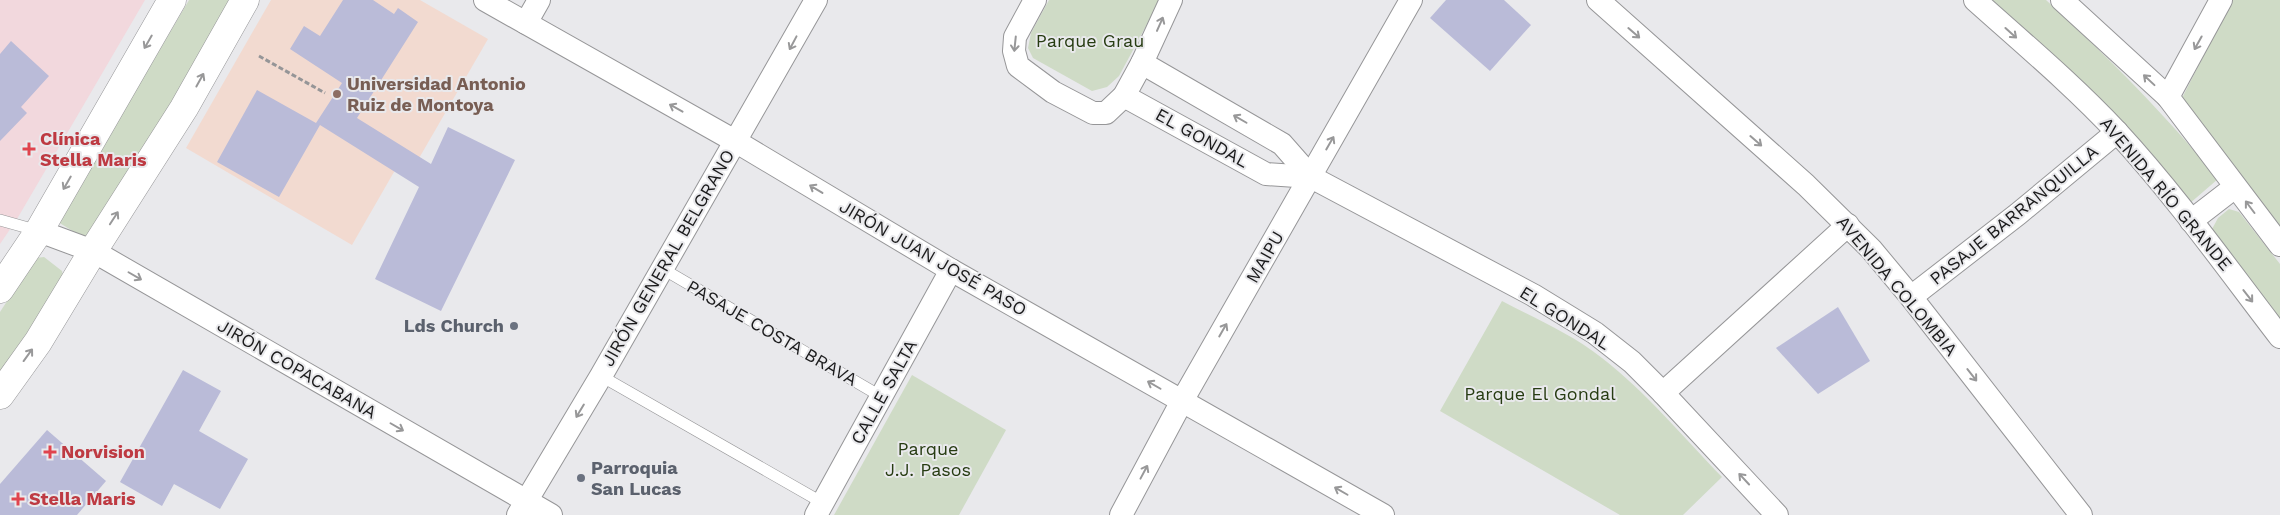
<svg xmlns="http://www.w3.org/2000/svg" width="2280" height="515" font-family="'Work Sans',sans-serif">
	<rect width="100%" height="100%" fill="#e9e9ec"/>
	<!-- education -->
	<polygon fill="#f2dad0" points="271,0 420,0 488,39 411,172 398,165 352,245 186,148"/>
	<!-- medical -->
	<polygon fill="#f2d8dd" points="0,0 145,0 17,219 0,244"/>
	<!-- green -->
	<g fill="#cfdbc6">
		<polygon points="189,0 231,0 95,234 84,238 58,222"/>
		<polygon points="1049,0 1160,0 1119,76 1107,87 1092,91 1033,58 1028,48 1031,33"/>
		<path d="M1992,0H2046C2109,58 2164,113 2218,179L2189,204L2095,97Z"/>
		<polygon points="2232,0 2280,0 2280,228 2181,100"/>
		<polygon points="2229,209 2239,212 2280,264 2280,319 2211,231 2218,218"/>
		<polygon points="44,257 62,271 64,279 0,379 0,312 35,258"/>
		<path d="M1502,301C1536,319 1572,334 1602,358C1646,392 1683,437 1722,477L1683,515H1620L1440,411Z"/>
		<polygon points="912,375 1006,430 959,515 834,515"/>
	</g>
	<!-- building -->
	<g fill="#babbd8">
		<polygon points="343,0 373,0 394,14 398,8 418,22 357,118 431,164 448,127 515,160 441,311 375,279 419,187 320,125 279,197 217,162 257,90 316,123 342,83 290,49 304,26 320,36"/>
		<polygon points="1446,0 1504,0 1531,25 1490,71 1430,18"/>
		<polygon points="11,41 49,76 21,107 27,113 0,141 0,54"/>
		<polygon points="1838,307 1870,361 1818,394 1776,348"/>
		<polygon points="183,370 221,391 199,431 248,459 220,509 174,484 162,506 120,482"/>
		<polygon points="47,430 106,481 77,515 0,515 0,484"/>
	</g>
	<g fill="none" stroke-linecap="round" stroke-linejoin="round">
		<defs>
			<g id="service">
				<polyline points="0,220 39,231"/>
				<polyline points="663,269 882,397"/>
				<polyline points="601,376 823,503"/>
			</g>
			<g id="minor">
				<polyline points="485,0 735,141 951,270 1383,515"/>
				<polyline points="1035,0 1015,37 1014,51 1018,66 1053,92 1093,113 1106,113 1124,96 1142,63 1171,0"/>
				<polyline points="1598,0 1806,185 1871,249 1911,297 2081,515"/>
				<path d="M1975,0C2023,43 2073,85 2117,132C2176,196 2227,268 2280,337"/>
				<polyline points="2062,0 2168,97 2280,245"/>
				<polyline points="526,23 539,0"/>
				<polyline points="1142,63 1282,144 1311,177 1533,295 1595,333 1632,362 1663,393 1777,515"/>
				<polyline points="1124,96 1266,174 1311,177"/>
				<polyline points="2168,97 2221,0"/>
				<polyline points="2191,221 2235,187"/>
				<polyline points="39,231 93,251 551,515"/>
				<polyline points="1911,297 2018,214 2117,132"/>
				<polyline points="1663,393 1848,225"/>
				<polyline points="518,515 601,376 816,0"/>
				<polyline points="816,515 951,270"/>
				<polyline points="1121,515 1182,401 1411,0"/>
			</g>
			<g id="tertiary">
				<polyline points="0,289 39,231 172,0"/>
				<polyline points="0,395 38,342 93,251 184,108 245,0"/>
			</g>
		</defs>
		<!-- service casing -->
		<use href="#service" stroke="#969698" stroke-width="12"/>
		<!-- minor casing -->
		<use href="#minor" stroke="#969698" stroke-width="24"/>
		<!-- tertiary casing -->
		<use href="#tertiary" stroke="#969698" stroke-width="29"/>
		<!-- path -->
		<polyline stroke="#959597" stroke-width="3" stroke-dasharray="5 2.5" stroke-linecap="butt" points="259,56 325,93"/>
		<!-- service -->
		<use href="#service" stroke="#fff" stroke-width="11"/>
		<!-- minor -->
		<use href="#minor" stroke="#fff" stroke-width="22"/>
		<!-- tertiary -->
		<use href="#tertiary" stroke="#fff" stroke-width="28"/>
	</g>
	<!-- one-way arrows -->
	<defs><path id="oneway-shaft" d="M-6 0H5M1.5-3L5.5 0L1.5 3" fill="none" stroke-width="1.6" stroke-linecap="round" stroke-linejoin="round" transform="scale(1.25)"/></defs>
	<g stroke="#989899">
		<use href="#oneway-shaft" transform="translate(1160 24) rotate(-66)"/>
		<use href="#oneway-shaft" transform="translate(1634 33) rotate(41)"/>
		<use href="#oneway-shaft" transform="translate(2011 33) rotate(42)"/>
		<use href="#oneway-shaft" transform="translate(148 42) rotate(120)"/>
		<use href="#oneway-shaft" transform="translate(793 43) rotate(118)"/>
		<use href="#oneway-shaft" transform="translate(2198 43) rotate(119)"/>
		<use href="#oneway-shaft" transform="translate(1015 44) rotate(96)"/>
		<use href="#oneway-shaft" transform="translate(200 80) rotate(-61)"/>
		<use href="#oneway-shaft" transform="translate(2149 80) rotate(-137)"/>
		<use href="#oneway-shaft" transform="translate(676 108) rotate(-151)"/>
		<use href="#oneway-shaft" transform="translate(1240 119) rotate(-150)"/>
		<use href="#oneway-shaft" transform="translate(1756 141) rotate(41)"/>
		<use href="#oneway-shaft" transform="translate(1330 143) rotate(-60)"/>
		<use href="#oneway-shaft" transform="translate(67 183) rotate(120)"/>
		<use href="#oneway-shaft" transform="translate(816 189) rotate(-149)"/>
		<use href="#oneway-shaft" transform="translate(2250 207) rotate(-127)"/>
		<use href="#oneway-shaft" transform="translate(114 218) rotate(-57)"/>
		<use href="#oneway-shaft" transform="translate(135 276) rotate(30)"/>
		<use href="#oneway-shaft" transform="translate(2248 296) rotate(52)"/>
		<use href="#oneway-shaft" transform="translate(1223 330) rotate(-60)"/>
		<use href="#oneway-shaft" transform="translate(28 355) rotate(-54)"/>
		<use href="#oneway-shaft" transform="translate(1972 375) rotate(52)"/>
		<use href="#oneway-shaft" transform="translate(1154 385) rotate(-150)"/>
		<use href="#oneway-shaft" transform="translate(580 411) rotate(121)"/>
		<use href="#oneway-shaft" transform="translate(397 427) rotate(30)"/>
		<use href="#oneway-shaft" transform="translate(1144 472) rotate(-62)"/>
		<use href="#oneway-shaft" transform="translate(1744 479) rotate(-133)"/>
		<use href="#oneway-shaft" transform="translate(1341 491) rotate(-150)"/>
	</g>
	<!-- markers -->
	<circle fill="#8d6e63" stroke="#e9e9ec" stroke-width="2" cx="337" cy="94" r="5"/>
	<g fill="#e0444e" stroke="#e9e9ec" stroke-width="2">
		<path d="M26.5 141.5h5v5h5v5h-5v5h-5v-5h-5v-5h5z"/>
		<path d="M47.5 444.5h5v5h5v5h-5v5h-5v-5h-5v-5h5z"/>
		<path d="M15.5 491.5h5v5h5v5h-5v5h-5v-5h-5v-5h5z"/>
	</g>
	<g fill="#6b7280" stroke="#e9e9ec" stroke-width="2">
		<circle cx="514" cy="326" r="5"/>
		<circle cx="581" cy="478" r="5"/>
	</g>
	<g text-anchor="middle" stroke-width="4" stroke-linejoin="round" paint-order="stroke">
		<!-- park labels -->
		<g font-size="18" fill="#273c12" stroke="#e9e9ec">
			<text x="1090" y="47">Parque Grau</text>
			<text x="1540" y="400">Parque El Gondal</text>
			<text x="928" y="455">Parque<tspan x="928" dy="21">J.J. Pasos</tspan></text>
		</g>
		<!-- education labels -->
		<g font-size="18" font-weight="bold" fill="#785e54" stroke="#e9e9ec" text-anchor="start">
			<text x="347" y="90">Universidad Antonio<tspan x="347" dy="21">Ruiz de Montoya</tspan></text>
		</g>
		<!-- street labels -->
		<g font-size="18" fill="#1b1b1c" stroke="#e9e9ec">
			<text transform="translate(1202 138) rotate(29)" y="6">EL GONDAL</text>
			<text transform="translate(2166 194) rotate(50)" y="6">AVENIDA RÍO GRANDE</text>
			<text transform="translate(2014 215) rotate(-39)" y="6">PASAJE BARRANQUILLA</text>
			<text transform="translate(1265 257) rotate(-60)" y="6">MAIPU</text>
			<text transform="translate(668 258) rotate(-60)" y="6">JIRÓN GENERAL BELGRANO</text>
			<text transform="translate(933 258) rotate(30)" y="6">JIRÓN JUAN JOSÉ PASO</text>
			<text transform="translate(1897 286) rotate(50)" y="6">AVENIDA COLOMBIA</text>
			<text transform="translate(1565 318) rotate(32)" y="6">EL GONDAL</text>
			<text transform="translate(772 333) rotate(30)" y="6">PASAJE COSTA BRAVA</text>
			<text transform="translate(297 369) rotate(30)" y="6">JIRÓN COPACABANA</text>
			<text transform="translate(884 392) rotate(-61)" y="6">CALLE SALTA</text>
		</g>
		<!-- health labels -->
		<g font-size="18" font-weight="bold" fill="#be3a42" stroke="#e9e9ec" text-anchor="start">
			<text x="40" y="145">Clínica<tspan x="40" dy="21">Stella Maris</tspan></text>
			<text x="61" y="458">Norvision</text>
			<text x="29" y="505">Stella Maris</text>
		</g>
		<!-- worship labels -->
		<g font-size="18" font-weight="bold" fill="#5b616d" stroke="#e9e9ec" text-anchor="end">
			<text x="504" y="332">Lds Church</text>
			<text x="591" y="474" text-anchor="start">Parroquia<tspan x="591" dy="21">San Lucas</tspan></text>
		</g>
	</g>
</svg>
